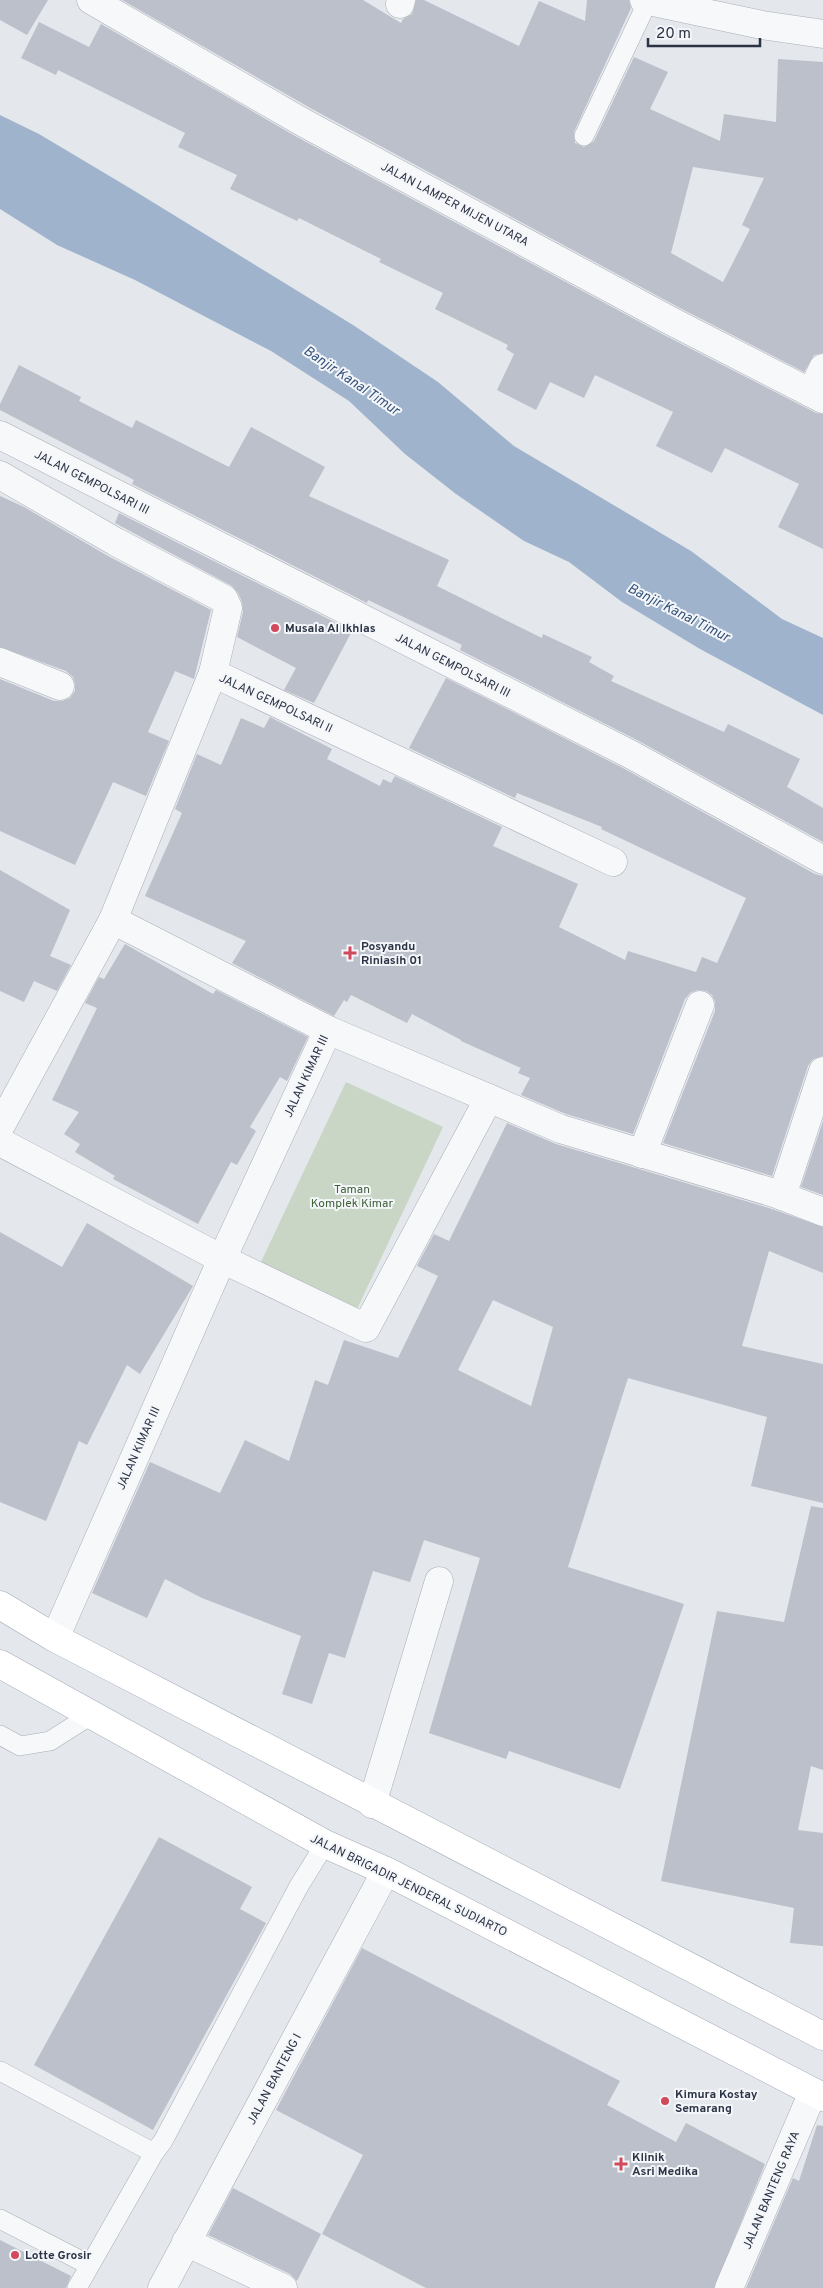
<svg xmlns="http://www.w3.org/2000/svg" width="823" height="2288" font-family="Overpass,sans-serif">
	<rect width="100%" height="100%" fill="#e4e7ec"/>
	<!-- green -->
	<polygon fill="#c9d6c5" points="346,1082 443,1127 357,1309 260,1264"/>
	<!-- water -->
	<polygon fill="#9fb4cc" points="0,115 39,134 133,190 353,325 438,382 514,446 691,551 782,619 823,638 823,715 700,649 622,602 569,562 524,541 456,494 405,454 349,401 271,351 135,280 57,245 0,209"/>
	<!-- building -->
	<g fill="#bbc0ca" fill-rule="evenodd">
		<polygon points="0,0 48,0 27,35 0,20"/>
		<path d="M122,0H363L401,23L403,19L412,14L416,0H424L519,46L539,1L585,21L587,0H629L631,8L574,132L575,143L584,147L594,141L634,57L668,72L650,109L720,141L724,114L776,122L778,59L823,62V353L814,355L804,372L678,307L312,109ZM693,167L764,178L742,225L750,229L723,282L671,253Z"/>
		<polygon points="39,22 89,47 101,24 297,137 664,335 816,413 823,414 823,549 778,527 799,484 725,448 712,473 656,446 673,412 595,375 584,398 550,382 536,410 497,390 514,354 506,349 508,345 435,309 443,293 379,262 381,259 299,218 297,221 230,189 237,175 178,147 185,133 58,70 56,75 21,58"/>
		<polygon points="19,365 81,397 79,401 132,428 136,420 229,467 251,427 325,467 309,496 449,560 437,586 542,638 543,634 592,657 589,662 614,676 611,681 724,732 728,724 800,759 787,787 823,808 823,842 635,739 460,650 462,645 368,600 367,603 132,484 134,480 0,410 0,404"/>
		<polygon points="0,496 24,507 108,556 211,610 194,679 175,671 148,732 169,741 146,796 113,782 75,865 0,831 0,679 54,701 62,701 70,698 75,691 75,684 73,677 66,671 0,647"/>
		<polygon points="119,513 352,631 314,703 284,690 296,668 237,637 243,612 242,602 238,593 232,586 115,523"/>
		<polygon points="446,678 621,767 815,874 823,876 823,1056 813,1059 808,1066 772,1176 663,1143 715,1011 715,1002 712,995 706,991 697,990 690,993 685,999 633,1134 566,1114 521,1095 530,1078 518,1073 521,1068 461,1041 461,1040 412,1014 407,1023 351,995 347,1002 344,1000 334,1016 232,963 246,941 145,896 182,813 175,809 197,754 221,765 241,718 264,728 270,717 332,749 327,759 380,786 383,779 391,783 395,776 502,827 493,846 578,884 559,927 625,960 628,951 696,972 702,957 717,963 746,898 601,829 602,827 517,793 515,798 409,748"/>
		<polygon points="0,870 70,910 50,956 71,965 57,991 34,981 24,1002 0,991"/>
		<polygon points="125,944 213,994 216,990 308,1037 287,1081 280,1077 250,1127 256,1131 237,1165 231,1162 198,1224 113,1179 115,1176 75,1152 80,1144 64,1134 79,1112 52,1100 97,1008 85,1003 99,977 104,979"/>
		<polygon points="823,1121 823,1195 801,1187"/>
		<path d="M507,1123L556,1144L769,1208L823,1227V1273L769,1251L742,1346L823,1364V1503L751,1486L767,1417L628,1378L568,1567L684,1604L620,1789L509,1751L506,1759L429,1733L480,1558L424,1540L410,1582L373,1571L345,1658L329,1653L312,1704L282,1694L301,1636L202,1598L165,1579L147,1618L92,1593L150,1462L220,1493L245,1440L289,1461L315,1380L328,1385L344,1340L398,1358L438,1276L417,1266L421,1258L434,1234L449,1241ZM493,1300L553,1327L531,1406L458,1370Z"/>
		<polygon points="87,1223 193,1286 140,1374 127,1365 87,1445 79,1441 46,1521 0,1502 0,1232 62,1267"/>
		<polygon points="811,1506 823,1508 823,1770 811,1766 798,1830 823,1833 823,1946 790,1943 794,1908 661,1881 717,1611 784,1622"/>
		<polygon points="159,1837 252,1887 240,1909 266,1923 153,2130 34,2065"/>
		<polygon points="362,1948 620,2081 607,2105 676,2142 686,2123 765,2164 714,2288 426,2288 322,2234 363,2155 276,2110"/>
		<polygon points="817,2125 823,2126 823,2288 746,2288 793,2178 799,2181"/>
		<polygon points="233,2188 321,2234 297,2281 290,2274 208,2235"/>
		<polygon points="0,2240 71,2276 66,2288 0,2288"/>
	</g>
	<g fill="none" stroke-linecap="round" stroke-linejoin="round">
		<defs>
			<g id="lane">
				<polyline points="584,136 648,1"/>
				<polyline points="0,1735 20,1746 50,1741 91,1715"/>
				<polyline points="0,2071 154,2153 163,2141 299,1886 325,1844"/>
				<polyline points="0,2219 89,2265"/>
				<polyline points="77,2288 154,2153"/>
			</g>
			<g id="street">
				<polyline points="91,0 304,123 671,321 823,399"/>
				<polyline points="644,0 762,25 823,34"/>
				<polyline points="400,4 401,0"/>
				<polyline points="811,393 823,368"/>
				<polyline points="0,435 628,753 823,860"/>
				<polyline points="0,475 116,542 224,599 228,608 213,673 113,920 0,1127"/>
				<polyline points="0,662 60,686"/>
				<polyline points="213,673 613,862"/>
				<polyline points="113,920 328,1030 561,1129 774,1193 823,1212"/>
				<polyline points="0,1142 222,1259 366,1328 489,1098"/>
				<polyline points="642,1154 700,1005"/>
				<polyline points="782,1196 823,1071"/>
				<polyline points="55,1638 222,1259 328,1030"/>
				<polyline points="372,1804 439,1581"/>
				<polyline points="186,2242 283,2288"/>
				<polyline points="162,2288 386,1871"/>
				<polyline points="729,2288 813,2092"/>
			</g>
			<g id="primary">
				<polyline points="0,1605 55,1638 823,2036"/>
				<polyline points="0,1664 325,1844 386,1871 823,2097"/>
			</g>
		</defs>
		<!-- lane casing -->
		<use href="#lane" stroke="#a9aeb7" stroke-width="20"/>
		<!-- street casing -->
		<use href="#street" stroke="#a9aeb7" stroke-width="29"/>
		<!-- primary casing -->
		<use href="#primary" stroke="#a3abb8" stroke-width="29"/>
		<!-- lane -->
		<use href="#lane" stroke="#f7f8fa" stroke-width="19"/>
		<!-- street -->
		<use href="#street" stroke="#f7f8fa" stroke-width="28"/>
		<!-- primary -->
		<use href="#primary" stroke="#fff" stroke-width="28"/>
	</g>
	<!-- markers -->
	<g fill="#d1495b" stroke="#f4f6f9" stroke-width="2">
		<circle cx="275" cy="628" r="5"/>
		<path d="M347.5 945.5h5v5h5v5h-5v5h-5v-5h-5v-5h5z"/>
		<circle cx="665" cy="2101" r="5"/>
		<path d="M618.5 2156.5h5v5h5v5h-5v5h-5v-5h-5v-5h5z"/>
		<circle cx="15" cy="2255" r="5"/>
	</g>
	<g text-anchor="middle" stroke-width="4" stroke-linejoin="round" paint-order="stroke">
		<!-- street labels -->
		<g font-size="12" fill="#2b3445" stroke="#f4f6f9">
			<text transform="translate(455 204) rotate(28)" y="4">JALAN LAMPER MIJEN UTARA</text>
			<text transform="translate(92 482) rotate(27)" y="4">JALAN GEMPOLSARI III</text>
			<text transform="translate(453 665) rotate(27)" y="4">JALAN GEMPOLSARI III</text>
			<text transform="translate(276 703) rotate(25)" y="4">JALAN GEMPOLSARI II</text>
			<text transform="translate(306 1076) rotate(-65)" y="4">JALAN KIMAR III</text>
			<text transform="translate(138 1448) rotate(-66)" y="4">JALAN KIMAR III</text>
			<text transform="translate(409 1885) rotate(26)" y="4">JALAN BRIGADIR JENDERAL SUDIARTO</text>
			<text transform="translate(274 2079) rotate(-62)" y="4">JALAN BANTENG I</text>
			<text transform="translate(771 2190) rotate(-67)" y="4">JALAN BANTENG RAYA</text>
		</g>
		<!-- poi labels -->
		<g font-size="12" font-weight="bold" fill="#2b3445" stroke="#f4f6f9" text-anchor="start">
			<text x="285" y="632">Musala Al Ikhlas</text>
			<text x="361" y="950">Posyandu<tspan x="361" dy="14">Riniasih 01</tspan></text>
			<text x="675" y="2098">Kimura Kostay<tspan x="675" dy="14">Semarang</tspan></text>
			<text x="632" y="2161">Klinik<tspan x="632" dy="14">Asri Medika</tspan></text>
			<text x="25" y="2259">Lotte Grosir</text>
		</g>
		<!-- park labels -->
		<g font-size="12" fill="#3f6138" stroke="#f4f6f9">
			<text x="352" y="1193">Taman<tspan x="352" dy="14">Komplek Kimar</tspan></text>
		</g>
		<!-- water labels -->
		<g font-size="14" font-style="italic" fill="#34527a" stroke="#f4f6f9">
			<text transform="translate(352 380) rotate(34)" y="5">Banjir Kanal Timur</text>
			<text transform="translate(679 612) rotate(27)" y="5">Banjir Kanal Timur</text>
		</g>
	</g>
	<!-- scale -->
	<path d="M648 38v8h112v-8" fill="none" stroke="#2b3445" stroke-width="2.5"/>
	<text x="656" y="38" font-size="15" fill="#2b3445" stroke="#f4f6f9" stroke-width="4" paint-order="stroke">20 m</text>
</svg>
